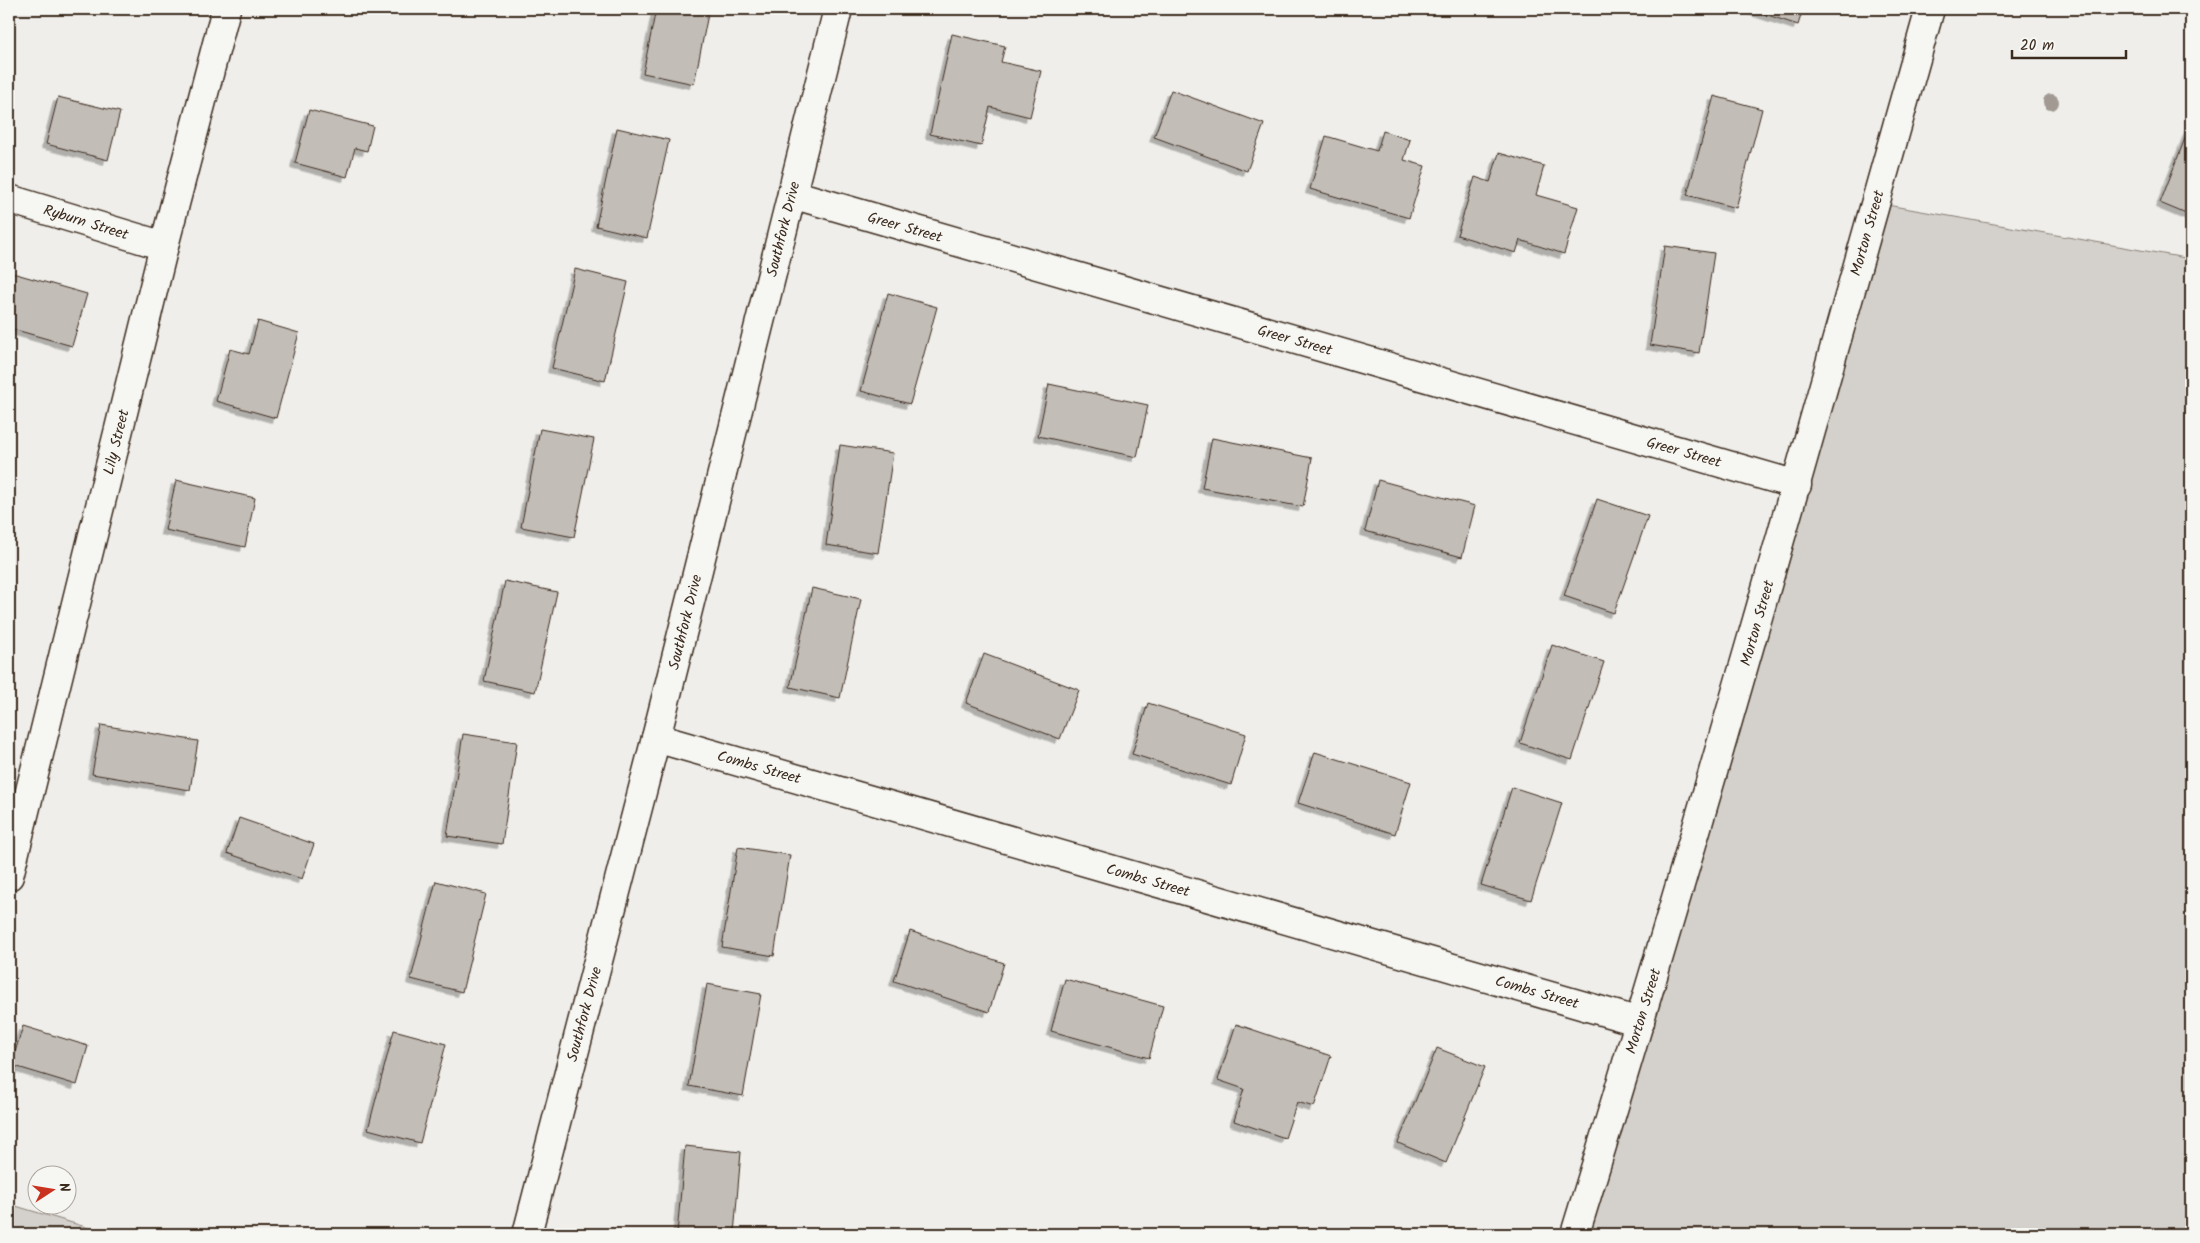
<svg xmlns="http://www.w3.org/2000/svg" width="2200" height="1243" font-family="Kalam,sans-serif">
	<defs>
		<filter id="shadow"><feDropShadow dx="-4.5" dy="4.5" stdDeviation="0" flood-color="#0004"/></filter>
	</defs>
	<rect width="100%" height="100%" fill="#efeeea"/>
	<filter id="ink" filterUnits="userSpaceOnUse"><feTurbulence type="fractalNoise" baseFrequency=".02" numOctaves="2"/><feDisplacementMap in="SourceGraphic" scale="10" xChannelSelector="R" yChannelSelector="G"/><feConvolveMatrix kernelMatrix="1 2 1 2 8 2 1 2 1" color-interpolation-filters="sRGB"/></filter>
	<g filter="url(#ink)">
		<!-- green -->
		<g fill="#d4d1cc" stroke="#887e75">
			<polygon points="1876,203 2191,259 2191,1234 1575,1234"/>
			<polygon points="9,1204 109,1234 9,1234"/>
		</g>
		<!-- building -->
		<g fill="#c2bdb7" stroke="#3b2a1e" filter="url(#shadow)">
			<polygon points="656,9 709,9 694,84 643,73"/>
			<polygon points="1749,9 1803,9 1798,25"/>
			<polygon points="952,34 1005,46 1001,62 1041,71 1030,117 990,107 981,146 930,134"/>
			<polygon points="1171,90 1264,124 1247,171 1154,137"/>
			<polygon points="1714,96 1762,109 1736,208 1687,195"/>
			<polygon points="58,97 120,112 108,160 46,144"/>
			<polygon points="309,110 373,126 367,151 355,148 347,177 295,163"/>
			<polygon points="2191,123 2191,216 2160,203"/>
			<polygon points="617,128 669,140 647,238 596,226"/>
			<polygon points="1383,131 1410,140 1404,160 1425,166 1409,218 1310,189 1326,136 1377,151"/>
			<polygon points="1499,153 1544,166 1536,195 1578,207 1564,254 1520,240 1516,253 1457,235 1475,177 1490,182"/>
			<polygon points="1665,246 1714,253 1699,353 1650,345"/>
			<polygon points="575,269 628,282 605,381 552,368"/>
			<polygon points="9,272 87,294 72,346 9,328"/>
			<polygon points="888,293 937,307 910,404 861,391"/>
			<polygon points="258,321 299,333 276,418 216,401 230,349 249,354"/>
			<polygon points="1049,384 1148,405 1137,457 1038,436"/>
			<polygon points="540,429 594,439 574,537 521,527"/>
			<polygon points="1212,438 1312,458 1303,507 1202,488"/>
			<polygon points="840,445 893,453 878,553 826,545"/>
			<polygon points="176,480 255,498 245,547 165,530"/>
			<polygon points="1378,480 1475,506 1462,557 1365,531"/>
			<polygon points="1597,499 1648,516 1614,613 1564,596"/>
			<polygon points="505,581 557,592 535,692 484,681"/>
			<polygon points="812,588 861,599 840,698 790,687"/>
			<polygon points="1552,645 1604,662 1572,760 1520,743"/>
			<polygon points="984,654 1079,690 1060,739 966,703"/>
			<polygon points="1148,703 1246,734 1231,785 1132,754"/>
			<polygon points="101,725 198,741 190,790 92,774"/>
			<polygon points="463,734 517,742 502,844 447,836"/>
			<polygon points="1315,752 1411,782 1395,834 1298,803"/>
			<polygon points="1512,787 1562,803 1531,900 1481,885"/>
			<polygon points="239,818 314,844 302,879 227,853"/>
			<polygon points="738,847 790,855 774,956 722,947"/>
			<polygon points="436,881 486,894 462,992 411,979"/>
			<polygon points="910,931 1004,963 989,1012 894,981"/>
			<polygon points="1065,979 1163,1006 1149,1058 1051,1031"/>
			<polygon points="707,984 761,994 743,1096 689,1086"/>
			<polygon points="1236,1024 1331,1056 1314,1107 1297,1102 1285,1138 1234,1121 1244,1089 1218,1080"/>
			<polygon points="23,1026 88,1046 77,1085 11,1065"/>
			<polygon points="394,1030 446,1044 420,1143 368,1129"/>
			<polygon points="1437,1048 1485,1067 1446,1163 1398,1143"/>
			<polygon points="685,1146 741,1152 734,1234 677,1234"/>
		</g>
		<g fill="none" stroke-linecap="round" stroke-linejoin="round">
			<defs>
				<g id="minor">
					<polyline points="792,194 1797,485"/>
					<polyline points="9,199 164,246"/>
					<polyline points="656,738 1640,1022"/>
					<polyline points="9,876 164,246 226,9"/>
					<polyline points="527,1234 656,738 838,9"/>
					<path d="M1575,1234C1700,828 1815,418 1930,9"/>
				</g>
			</defs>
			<!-- minor casing -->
			<use href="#minor" stroke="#3b2a1e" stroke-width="31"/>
			<!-- minor -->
			<use href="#minor" stroke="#f6f6f2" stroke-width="28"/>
		</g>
		<!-- trees -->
		<circle fill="#a19992" cx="2051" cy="102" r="8"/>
	</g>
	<g text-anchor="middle" stroke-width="5" stroke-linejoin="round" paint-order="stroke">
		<!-- street labels -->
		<g font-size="15" fill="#3b2a1e" stroke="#f6f6f2">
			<text transform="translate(86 222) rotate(17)" y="5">Ryburn Street</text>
			<text transform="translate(905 227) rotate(16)" y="5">Greer Street</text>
			<text transform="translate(783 229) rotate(-76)" y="5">Southfork Drive</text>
			<text transform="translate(1867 233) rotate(-74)" y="5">Morton Street</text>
			<text transform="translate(1295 340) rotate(16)" y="5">Greer Street</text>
			<text transform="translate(116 442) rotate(-76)" y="5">Lily Street</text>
			<text transform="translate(1684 452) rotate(16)" y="5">Greer Street</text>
			<text transform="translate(685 622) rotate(-76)" y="5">Southfork Drive</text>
			<text transform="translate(1757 623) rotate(-74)" y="5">Morton Street</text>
			<text transform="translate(759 767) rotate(16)" y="5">Combs Street</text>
			<text transform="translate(1148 880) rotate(16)" y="5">Combs Street</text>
			<text transform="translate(1537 992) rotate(16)" y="5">Combs Street</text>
			<text transform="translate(1643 1011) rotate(-73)" y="5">Morton Street</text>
			<text transform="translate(584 1014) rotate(-75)" y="5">Southfork Drive</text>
		</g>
	</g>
	<!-- margin -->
	<rect width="2200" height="1243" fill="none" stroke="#f6f6f2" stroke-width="30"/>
	<rect x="15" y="15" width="2170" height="1213" fill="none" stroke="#3b2a1e" stroke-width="2" filter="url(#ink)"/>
	<!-- north arrow -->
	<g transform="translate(52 1190) rotate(78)"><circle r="24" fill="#f6f6f2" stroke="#aba49d"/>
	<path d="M0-4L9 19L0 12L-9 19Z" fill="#c8321e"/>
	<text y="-8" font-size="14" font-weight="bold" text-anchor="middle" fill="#3b2a1e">N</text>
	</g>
	<!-- scale -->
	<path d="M2012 50v8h114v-8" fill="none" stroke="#3b2a1e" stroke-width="2.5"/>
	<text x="2020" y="50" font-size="15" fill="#3b2a1e" stroke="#f6f6f2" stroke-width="4" paint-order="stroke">20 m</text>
</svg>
